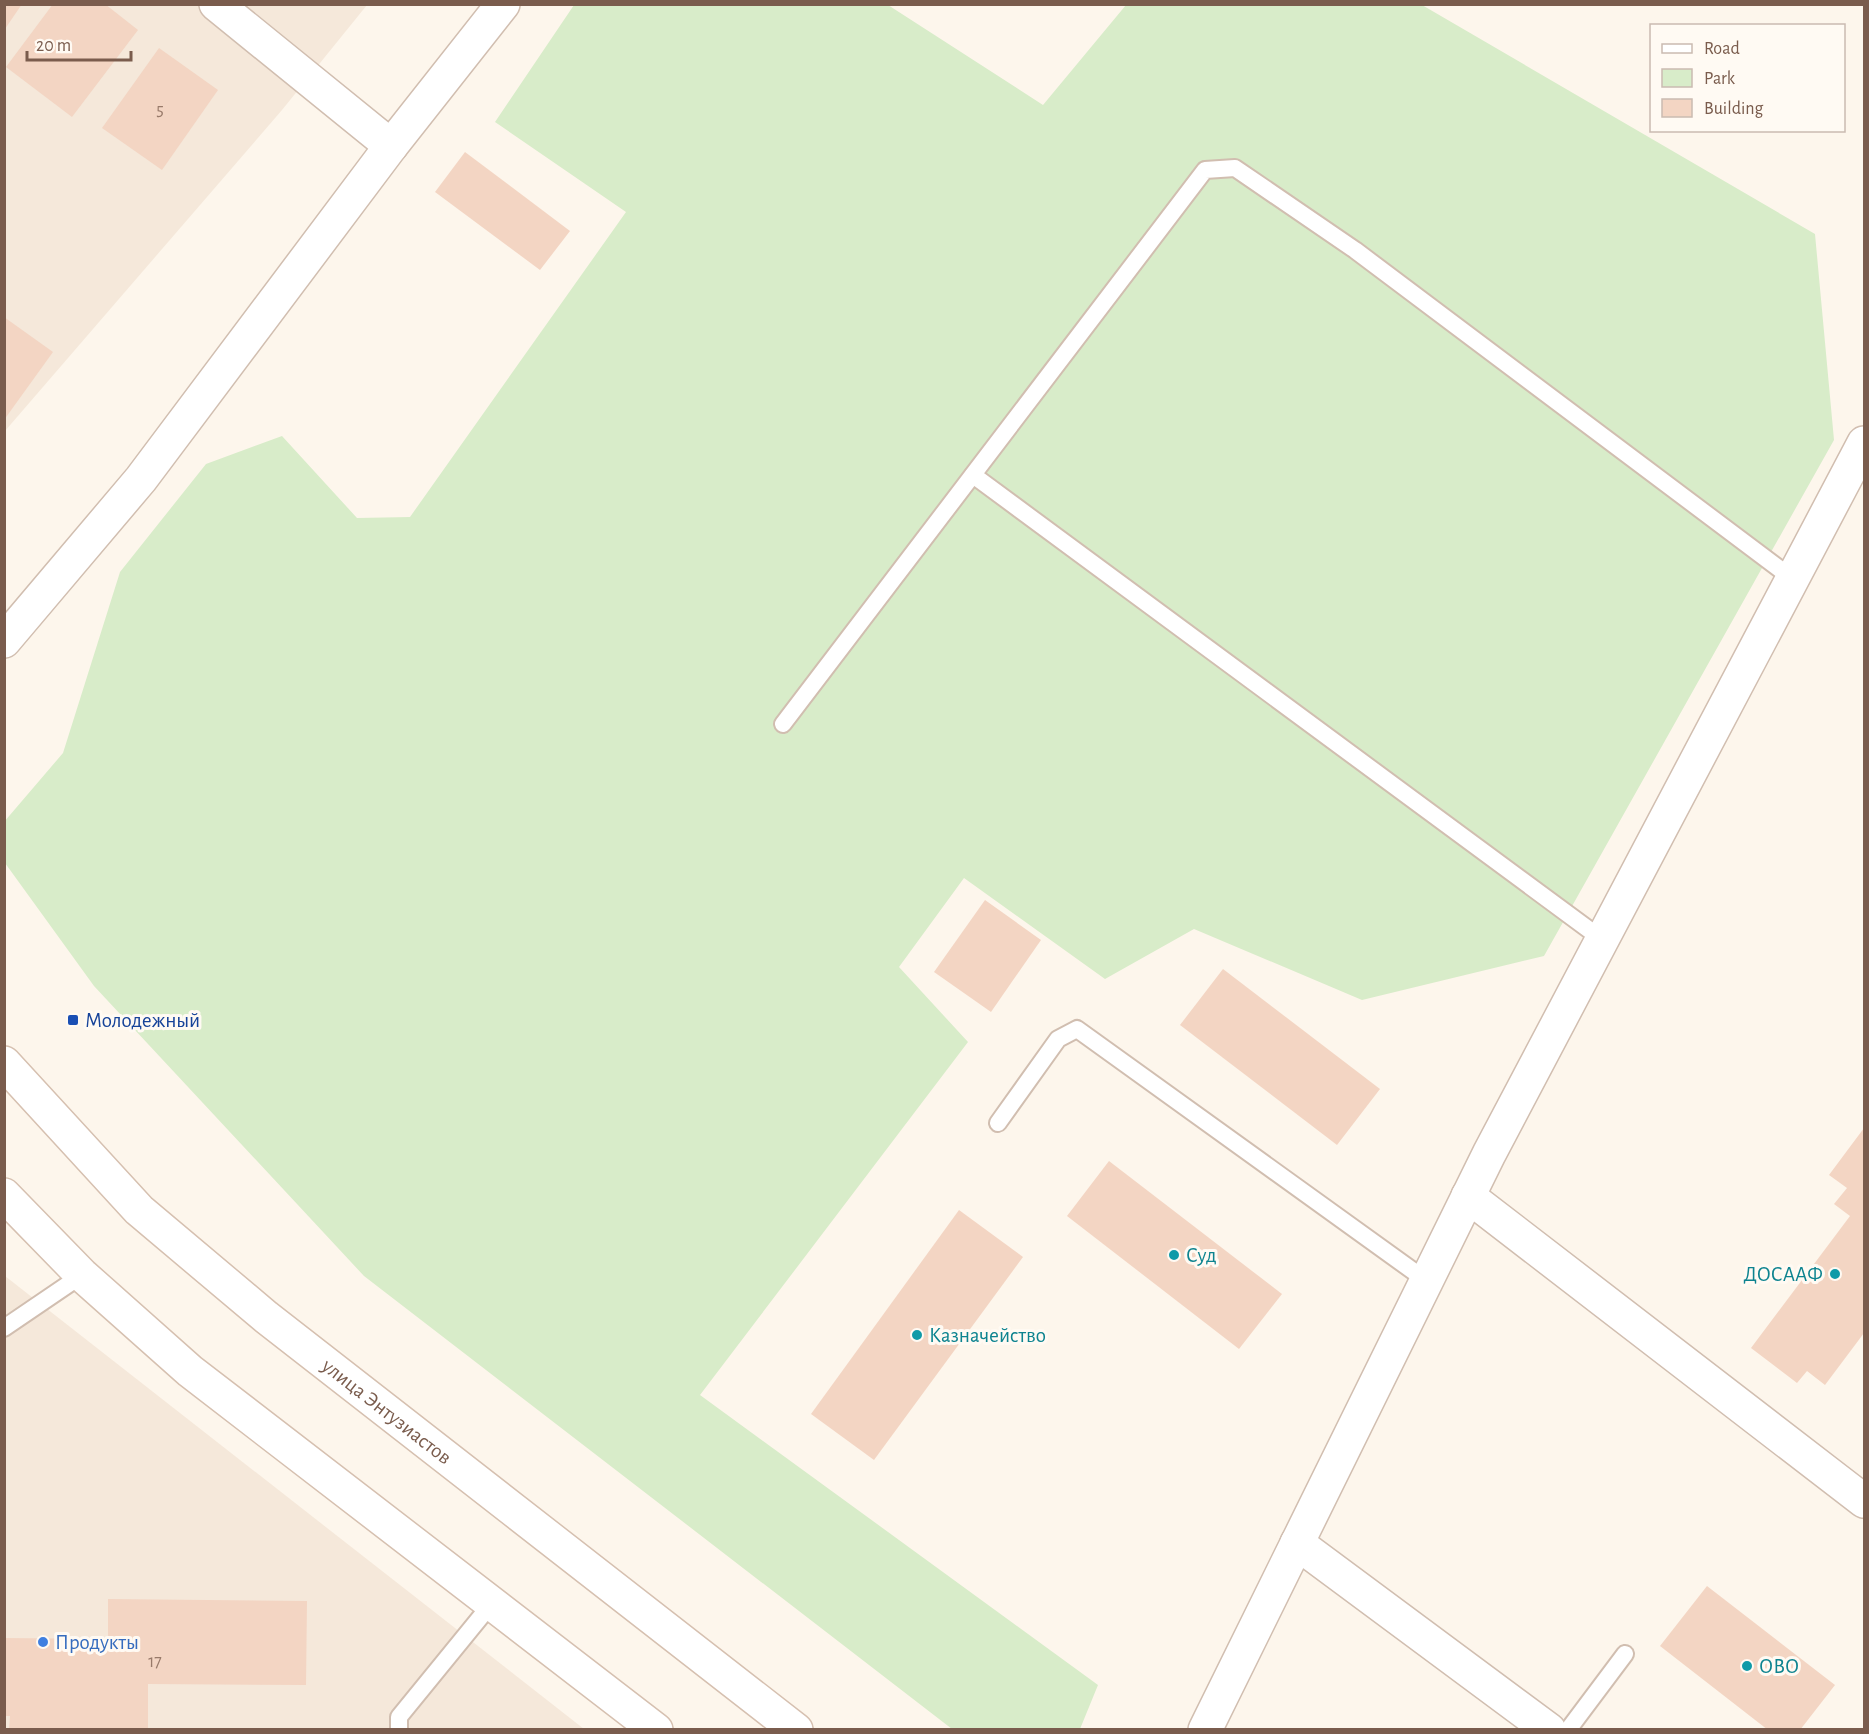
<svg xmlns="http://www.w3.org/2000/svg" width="1869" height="1734" font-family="'Alegreya Sans',sans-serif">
	<rect width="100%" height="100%" fill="#fdf6ec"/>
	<!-- residential -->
	<g fill="#f5e8da">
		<polygon points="5,5 367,5 282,110 5,431"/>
		<polygon points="5,1276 584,1729 5,1729"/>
	</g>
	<!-- green -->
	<polygon fill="#d8ecc9" points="574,5 888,5 1043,105 1126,5 1422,5 1815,234 1834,440 1544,956 1362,1000 1194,929 1105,979 964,878 899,967 968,1042 700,1395 1098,1685 1080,1729 952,1729 364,1276 94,986 5,863 4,822 63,753 120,572 206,464 282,436 357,518 410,517 626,212 495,122"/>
	<!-- building -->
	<g fill="#f3d5c3">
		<polygon points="5,4 22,4 5,29"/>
		<polygon points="53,4 105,4 138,30 72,117 6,67"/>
		<polygon points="159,48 218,90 162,170 102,128"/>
		<polygon points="465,152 570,231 540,270 435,192"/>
		<polygon points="4,317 53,352 4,420"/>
		<polygon points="985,900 1041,940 991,1012 934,972"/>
		<polygon points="1223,969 1380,1089 1337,1145 1180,1025"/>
		<polygon points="1864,1128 1864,1333 1825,1385 1807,1371 1797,1383 1751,1348 1850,1216 1834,1204 1847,1188 1829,1175"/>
		<polygon points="1109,1161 1282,1294 1239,1349 1067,1216"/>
		<polygon points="959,1210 1023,1257 874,1460 811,1414"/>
		<polygon points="1707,1586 1835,1685 1800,1730 1768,1730 1660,1646"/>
		<polygon points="108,1599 307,1601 306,1685 148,1684 148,1730 9,1730 10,1716 4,1716 4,1638 108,1639"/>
	</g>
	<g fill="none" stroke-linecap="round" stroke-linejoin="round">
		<defs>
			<g id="lane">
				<polyline points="973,475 1603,940"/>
				<polyline points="783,724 1205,170 1235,168 1355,250 1793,579"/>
				<polyline points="998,1123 1058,1039 1077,1029 1427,1281"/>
				<polyline points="4,1328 82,1275"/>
				<polyline points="399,1730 399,1717 492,1603"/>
				<polyline points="1568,1730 1625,1654"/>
			</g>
			<g id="street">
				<polyline points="216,4 391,146"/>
				<polyline points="4,641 141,479 391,146 503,4"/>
				<polyline points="1468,1196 1864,1501"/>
				<polyline points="1297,1543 1549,1730"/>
				<polyline points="1205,1730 1489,1154 1864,443"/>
			</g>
			<g id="secondary">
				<path id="s1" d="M4,1063L139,1210L266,1317L796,1730"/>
				<polyline points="4,1195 82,1275 190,1371 656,1730"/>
			</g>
		</defs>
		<!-- lane casing -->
		<use href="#lane" stroke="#d1beb0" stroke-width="20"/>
		<!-- street casing -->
		<use href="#street" stroke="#d1beb0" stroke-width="36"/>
		<!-- secondary casing -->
		<use href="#secondary" stroke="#d6c0b0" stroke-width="36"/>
		<!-- lane -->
		<use href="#lane" stroke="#fff" stroke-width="16"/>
		<!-- street -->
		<use href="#street" stroke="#fff" stroke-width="33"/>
		<!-- secondary -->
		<use href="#secondary" stroke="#fff" stroke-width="33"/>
	</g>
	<!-- markers -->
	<rect fill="#1a4fb4" stroke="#fffaf3" stroke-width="2" x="67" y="1014" width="12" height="12" rx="3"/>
	<g fill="#0f9aa8" stroke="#fffaf3" stroke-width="2">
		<circle cx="1174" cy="1255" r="6"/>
		<circle cx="1835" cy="1274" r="6"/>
		<circle cx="917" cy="1335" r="6"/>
		<circle cx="1747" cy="1666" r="6"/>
	</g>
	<circle fill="#3f7fe0" stroke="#fffaf3" stroke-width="2" cx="43" cy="1642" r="6"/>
	<g text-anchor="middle" stroke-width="6" stroke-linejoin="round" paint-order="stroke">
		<!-- number labels -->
		<g font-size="18" fill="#987a6a">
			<text x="160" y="115">5</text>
			<text x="155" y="1667">17</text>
		</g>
		<!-- transit labels -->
		<g font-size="21" fill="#164399" stroke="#fffaf3" text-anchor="start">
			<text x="85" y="1027">Молодежный</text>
		</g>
		<!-- culture labels -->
		<g font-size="21" fill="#0d838f" stroke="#fffaf3" text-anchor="start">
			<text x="1186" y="1262">Суд</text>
			<text x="1823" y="1281" text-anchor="end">ДОСААФ</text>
			<text x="929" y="1342">Казначейство</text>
			<text x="1759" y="1673">ОВО</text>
		</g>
		<!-- street labels -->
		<g font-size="21" fill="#7a5c4d" stroke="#fffaf3">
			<text dy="7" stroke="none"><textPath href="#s1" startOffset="519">улица Энтузиастов</textPath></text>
		</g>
		<!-- shop labels -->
		<g font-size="21" fill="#366cbe" stroke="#fffaf3" text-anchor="start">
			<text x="55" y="1649">Продукты</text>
		</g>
	</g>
	<!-- border -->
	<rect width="1869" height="1734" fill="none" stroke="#7a5c4d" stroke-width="12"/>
	<!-- legend -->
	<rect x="1650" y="24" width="195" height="108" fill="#fffaf3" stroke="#cabbb1" stroke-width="1.5"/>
	<rect x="1662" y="44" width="30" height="9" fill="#ffffff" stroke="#cabbb1" stroke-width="1.5"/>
	<text x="1704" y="54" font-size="18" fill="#7a5c4d">Road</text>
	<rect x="1662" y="69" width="30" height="18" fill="#d8ecc9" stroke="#cabbb1" stroke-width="1.5"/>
	<text x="1704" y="84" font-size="18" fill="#7a5c4d">Park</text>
	<rect x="1662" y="99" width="30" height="18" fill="#f3d5c3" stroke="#cabbb1" stroke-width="1.5"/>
	<text x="1704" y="114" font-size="18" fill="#7a5c4d">Building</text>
	<!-- scale -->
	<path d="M27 51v9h104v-9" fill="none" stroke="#7a5c4d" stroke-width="3"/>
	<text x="36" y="51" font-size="18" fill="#7a5c4d" stroke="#fffaf3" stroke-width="4.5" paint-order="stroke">20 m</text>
</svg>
